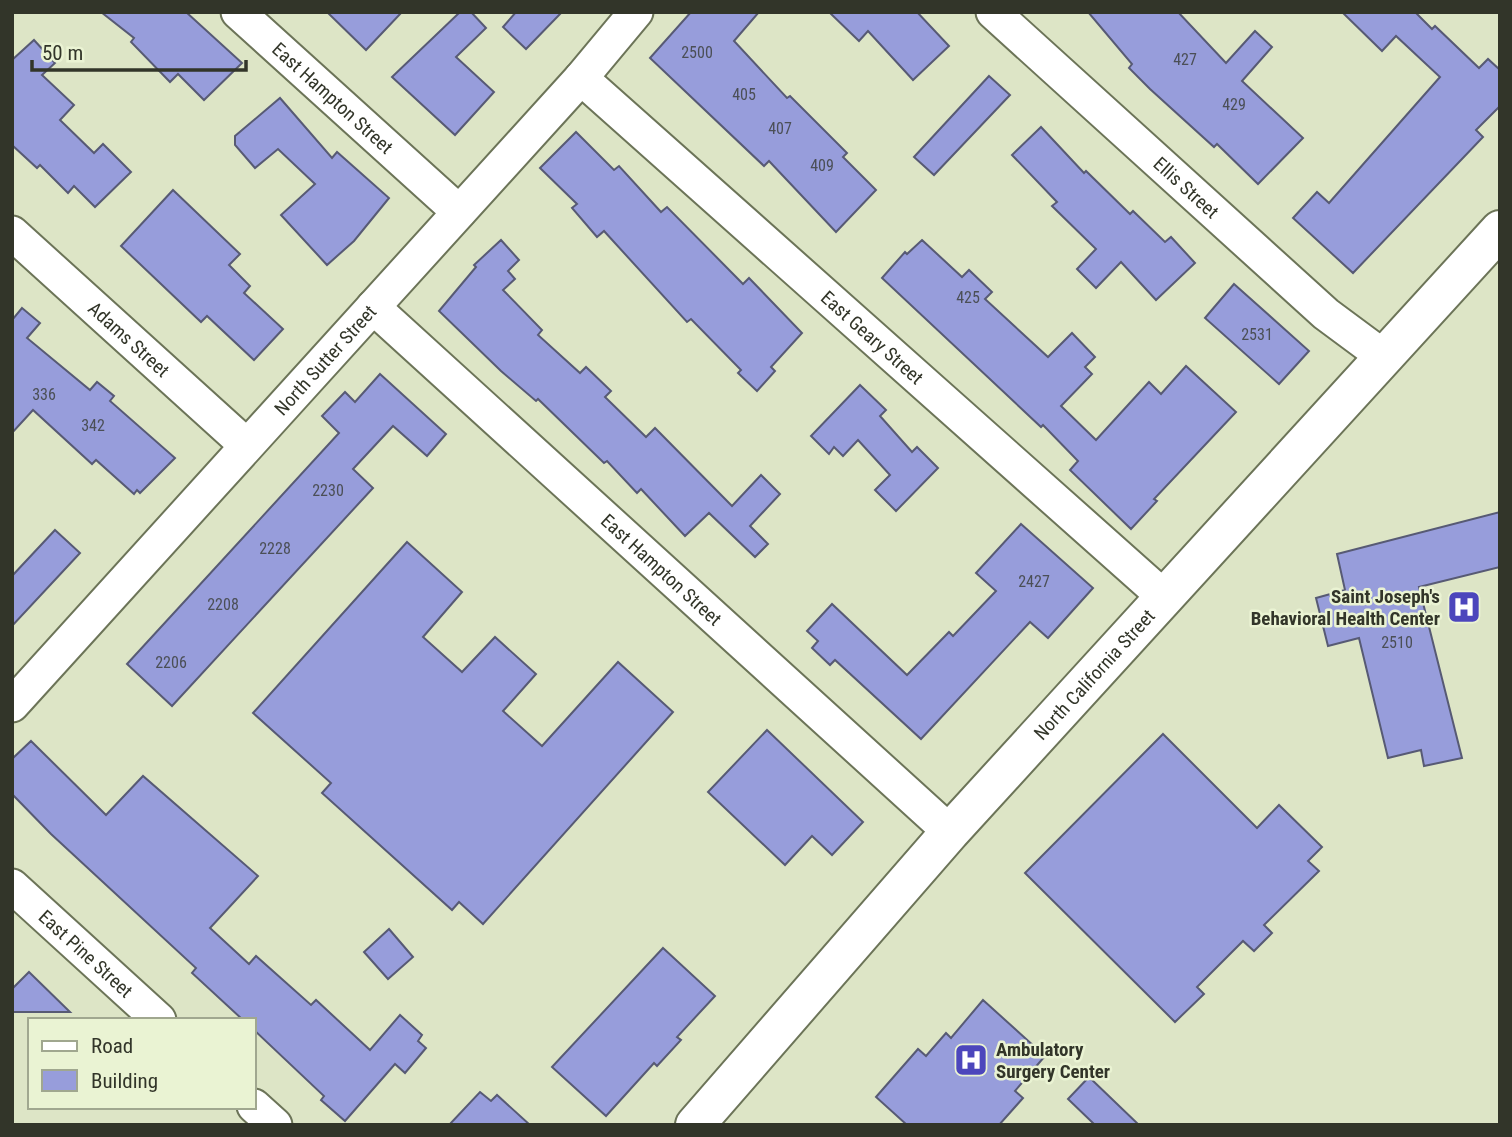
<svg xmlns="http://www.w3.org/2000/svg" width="1512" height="1137" font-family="'Roboto Condensed',sans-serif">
	<rect width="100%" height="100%" fill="#dde5c6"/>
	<!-- building -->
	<g fill="#979ddb" stroke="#575a74" stroke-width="2">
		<polygon points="101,12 186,12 242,63 204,100 178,74 170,82 131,42 134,38"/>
		<polygon points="327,12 402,12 366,50"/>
		<polygon points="460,12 471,12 486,28 456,57 494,92 455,135 392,77"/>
		<polygon points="516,12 562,12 526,49 503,27"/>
		<polygon points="691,12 759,12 734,41 787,98 790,96 847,153 843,157 876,190 836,232 769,161 764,166 650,58"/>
		<polygon points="829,12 917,12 949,46 913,80 868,31 859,41"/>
		<polygon points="1088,12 1178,12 1226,63 1255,31 1272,47 1242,81 1303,138 1258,184 1217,144 1214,147 1150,89 1129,68 1132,64"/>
		<polygon points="1342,12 1419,12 1417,14 1432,29 1435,26 1479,68 1488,59 1500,70 1500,106 1476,130 1483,137 1353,273 1293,218 1317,192 1329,203 1440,77 1396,36 1382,51"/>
		<polygon points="34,40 55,63 42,75 74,105 60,120 94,153 103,144 131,172 95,207 74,186 68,193 40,165 37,168 12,145 12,60"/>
		<polygon points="989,76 1010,95 934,175 914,157"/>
		<polygon points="280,98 332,158 337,152 389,198 354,241 327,265 281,215 315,184 278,149 255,168 235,145 235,136"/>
		<polygon points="1041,127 1084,173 1086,171 1130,214 1133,211 1165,242 1171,237 1195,263 1156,300 1121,262 1096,288 1077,269 1096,249 1052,206 1057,202 1012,155"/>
		<polygon points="576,132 614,170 619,166 661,212 667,207 743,284 749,278 802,333 771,367 775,371 757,391 738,373 741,370 691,319 687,322 604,231 597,237 572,208 577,204 540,168"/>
		<polygon points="173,190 240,254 229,265 250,286 244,293 283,329 254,360 207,316 201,322 121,246"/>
		<polygon points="501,240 519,260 508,271 515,279 503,290 542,330 538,335 580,373 586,367 611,391 605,397 646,437 655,428 732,506 761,475 780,494 750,526 768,544 755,557 709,513 685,536 641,489 637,493 607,461 604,463 538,399 536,401 501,371 439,311 476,267 474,265"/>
		<polygon points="922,240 962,277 969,270 992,292 985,299 1048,357 1072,333 1095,357 1085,367 1092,374 1061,406 1096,440 1149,382 1161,394 1186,366 1236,412 1154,499 1157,501 1131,529 1070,470 1078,461 1043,425 1041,427 882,278 905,252 907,254"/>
		<polygon points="1234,284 1309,351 1279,384 1205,318"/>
		<polygon points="22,308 40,323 27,338 90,390 97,382 114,396 110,401 175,458 140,493 137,490 134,494 96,460 92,464 33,410 12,433 12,320"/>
		<polygon points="380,374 446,434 427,456 393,426 353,469 373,488 172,706 127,664 339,433 322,416 345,392 355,402"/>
		<polygon points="860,385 886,410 880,416 912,452 917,447 938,468 896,511 875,490 890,475 858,440 843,456 834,447 829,454 811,436"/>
		<polygon points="1500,512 1500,567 1419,587 1462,758 1424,766 1421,750 1388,758 1359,638 1328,646 1316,598 1345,590 1337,554"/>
		<polygon points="1021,524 1093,588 1048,638 1030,622 921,739 835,660 830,665 812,648 818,641 807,631 832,604 907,675 949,632 953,636 996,591 976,573"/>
		<polygon points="55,530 80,553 12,626 12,576"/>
		<polygon points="407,542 462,592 423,637 462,672 495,637 536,674 503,711 542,746 618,662 673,712 483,924 459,902 452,910 322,793 331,783 253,713"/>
		<polygon points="767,730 863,822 832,855 812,836 785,865 708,792"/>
		<polygon points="1163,734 1257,828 1279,805 1322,847 1308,861 1319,871 1264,925 1272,933 1254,951 1243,941 1197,987 1204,994 1175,1022 1025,873"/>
		<polygon points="31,741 106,815 143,776 258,876 210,928 249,964 256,956 311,1005 316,1000 370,1050 400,1015 422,1035 418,1041 426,1048 405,1073 395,1064 345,1121 321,1100 324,1096 254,1030 254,1020 243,1020 192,973 196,968 51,834 12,794 12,759"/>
		<polygon points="389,929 413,957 388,979 364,952"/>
		<polygon points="663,948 715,996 677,1037 681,1040 657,1066 654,1063 606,1116 552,1067"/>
		<polygon points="29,972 70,1012 12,1012 12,989"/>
		<polygon points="983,1000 1045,1056 1015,1091 1023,1098 999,1125 907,1125 876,1097 918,1049 926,1056 946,1033 951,1038"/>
		<polygon points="1089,1077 1139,1125 1095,1125 1068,1099"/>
		<polygon points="480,1092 491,1101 497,1095 530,1125 449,1125"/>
	</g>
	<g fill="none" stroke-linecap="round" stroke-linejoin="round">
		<defs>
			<g id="minor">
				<path id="s1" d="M238,12L459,212"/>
				<path id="s2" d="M993,12L1326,314L1384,357"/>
				<path id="s3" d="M581,78L1163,596"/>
				<path id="s4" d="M12,233L246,445"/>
				<path id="s5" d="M373,307L950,832"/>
				<path id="s6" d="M12,705L581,78L636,12"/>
				<path id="s7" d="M12,886L159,1020"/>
				<polyline points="254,1106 275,1125"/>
			</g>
			<g id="tertiary">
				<path id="s8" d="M695,1125L950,832L1500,230"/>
			</g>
		</defs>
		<!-- minor casing -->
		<use href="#minor" stroke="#6c7458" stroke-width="37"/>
		<!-- tertiary casing -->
		<use href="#tertiary" stroke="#6c7458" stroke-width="42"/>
		<!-- minor -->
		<use href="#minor" stroke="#fff" stroke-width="33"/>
		<!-- tertiary -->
		<use href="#tertiary" stroke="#fff" stroke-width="38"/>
	</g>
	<!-- icons -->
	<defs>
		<symbol id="hospital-square" viewBox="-11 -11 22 22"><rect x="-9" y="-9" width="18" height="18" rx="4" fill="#4c46bc" stroke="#eaf3d3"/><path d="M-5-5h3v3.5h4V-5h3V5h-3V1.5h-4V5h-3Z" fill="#fff"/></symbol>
	</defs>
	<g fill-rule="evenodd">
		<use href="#hospital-square" x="1445" y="588" width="38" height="38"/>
		<use href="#hospital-square" x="952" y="1041" width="38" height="38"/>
	</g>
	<g text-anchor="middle" stroke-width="5" stroke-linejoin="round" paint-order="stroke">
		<!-- number labels -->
		<g font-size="16" fill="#4b4f56">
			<text x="697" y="58">2500</text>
			<text x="1185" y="65">427</text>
			<text x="744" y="100">405</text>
			<text x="1234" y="110">429</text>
			<text x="780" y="134">407</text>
			<text x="822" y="171">409</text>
			<text x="968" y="303">425</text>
			<text x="1257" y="340">2531</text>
			<text x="44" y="400">336</text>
			<text x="93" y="431">342</text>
			<text x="328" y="496">2230</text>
			<text x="275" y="554">2228</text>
			<text x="1034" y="587">2427</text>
			<text x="223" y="610">2208</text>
			<text x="1397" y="648">2510</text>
			<text x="171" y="668">2206</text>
		</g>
		<!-- street labels -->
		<g font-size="19" fill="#323529" stroke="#eaf3d3">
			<text dy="7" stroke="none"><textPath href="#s1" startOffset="128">East Hampton Street</textPath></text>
			<text dy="7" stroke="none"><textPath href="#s2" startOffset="261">Ellis Street</textPath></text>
			<text dy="7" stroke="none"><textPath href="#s3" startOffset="390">East Geary Street</textPath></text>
			<text dy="7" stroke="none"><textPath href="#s4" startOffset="158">Adams Street</textPath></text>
			<text dy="7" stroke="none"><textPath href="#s6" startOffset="466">North Sutter Street</textPath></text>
			<text dy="7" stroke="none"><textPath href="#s5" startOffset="390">East Hampton Street</textPath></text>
			<text dy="7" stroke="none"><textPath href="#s8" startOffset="602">North California Street</textPath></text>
			<text dy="7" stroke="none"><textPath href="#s7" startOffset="100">East Pine Street</textPath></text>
		</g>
		<!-- poi labels -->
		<g font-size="19" font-weight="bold" fill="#323529" stroke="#eaf3d3" text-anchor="end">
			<text x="1440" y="603">Saint Joseph's<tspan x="1440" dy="22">Behavioral Health Center</tspan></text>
			<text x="996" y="1056" text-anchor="start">Ambulatory<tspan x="996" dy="22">Surgery Center</tspan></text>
		</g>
	</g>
	<!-- border -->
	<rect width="1512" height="1137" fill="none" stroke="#323529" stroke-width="28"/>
	<!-- legend -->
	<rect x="28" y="1018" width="228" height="91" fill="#eaf3d3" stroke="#a0a78f" stroke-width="2"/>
	<rect x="42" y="1041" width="35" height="10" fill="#ffffff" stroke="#a0a78f" stroke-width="2"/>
	<text x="91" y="1053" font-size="21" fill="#323529">Road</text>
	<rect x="42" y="1070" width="35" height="21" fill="#979ddb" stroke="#a0a78f" stroke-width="2"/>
	<text x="91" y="1088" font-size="21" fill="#323529">Building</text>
	<!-- scale -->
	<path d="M32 60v10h214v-10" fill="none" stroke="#323529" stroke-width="3.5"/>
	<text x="42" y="60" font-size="21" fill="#323529" stroke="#eaf3d3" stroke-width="5" paint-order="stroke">50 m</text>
</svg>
